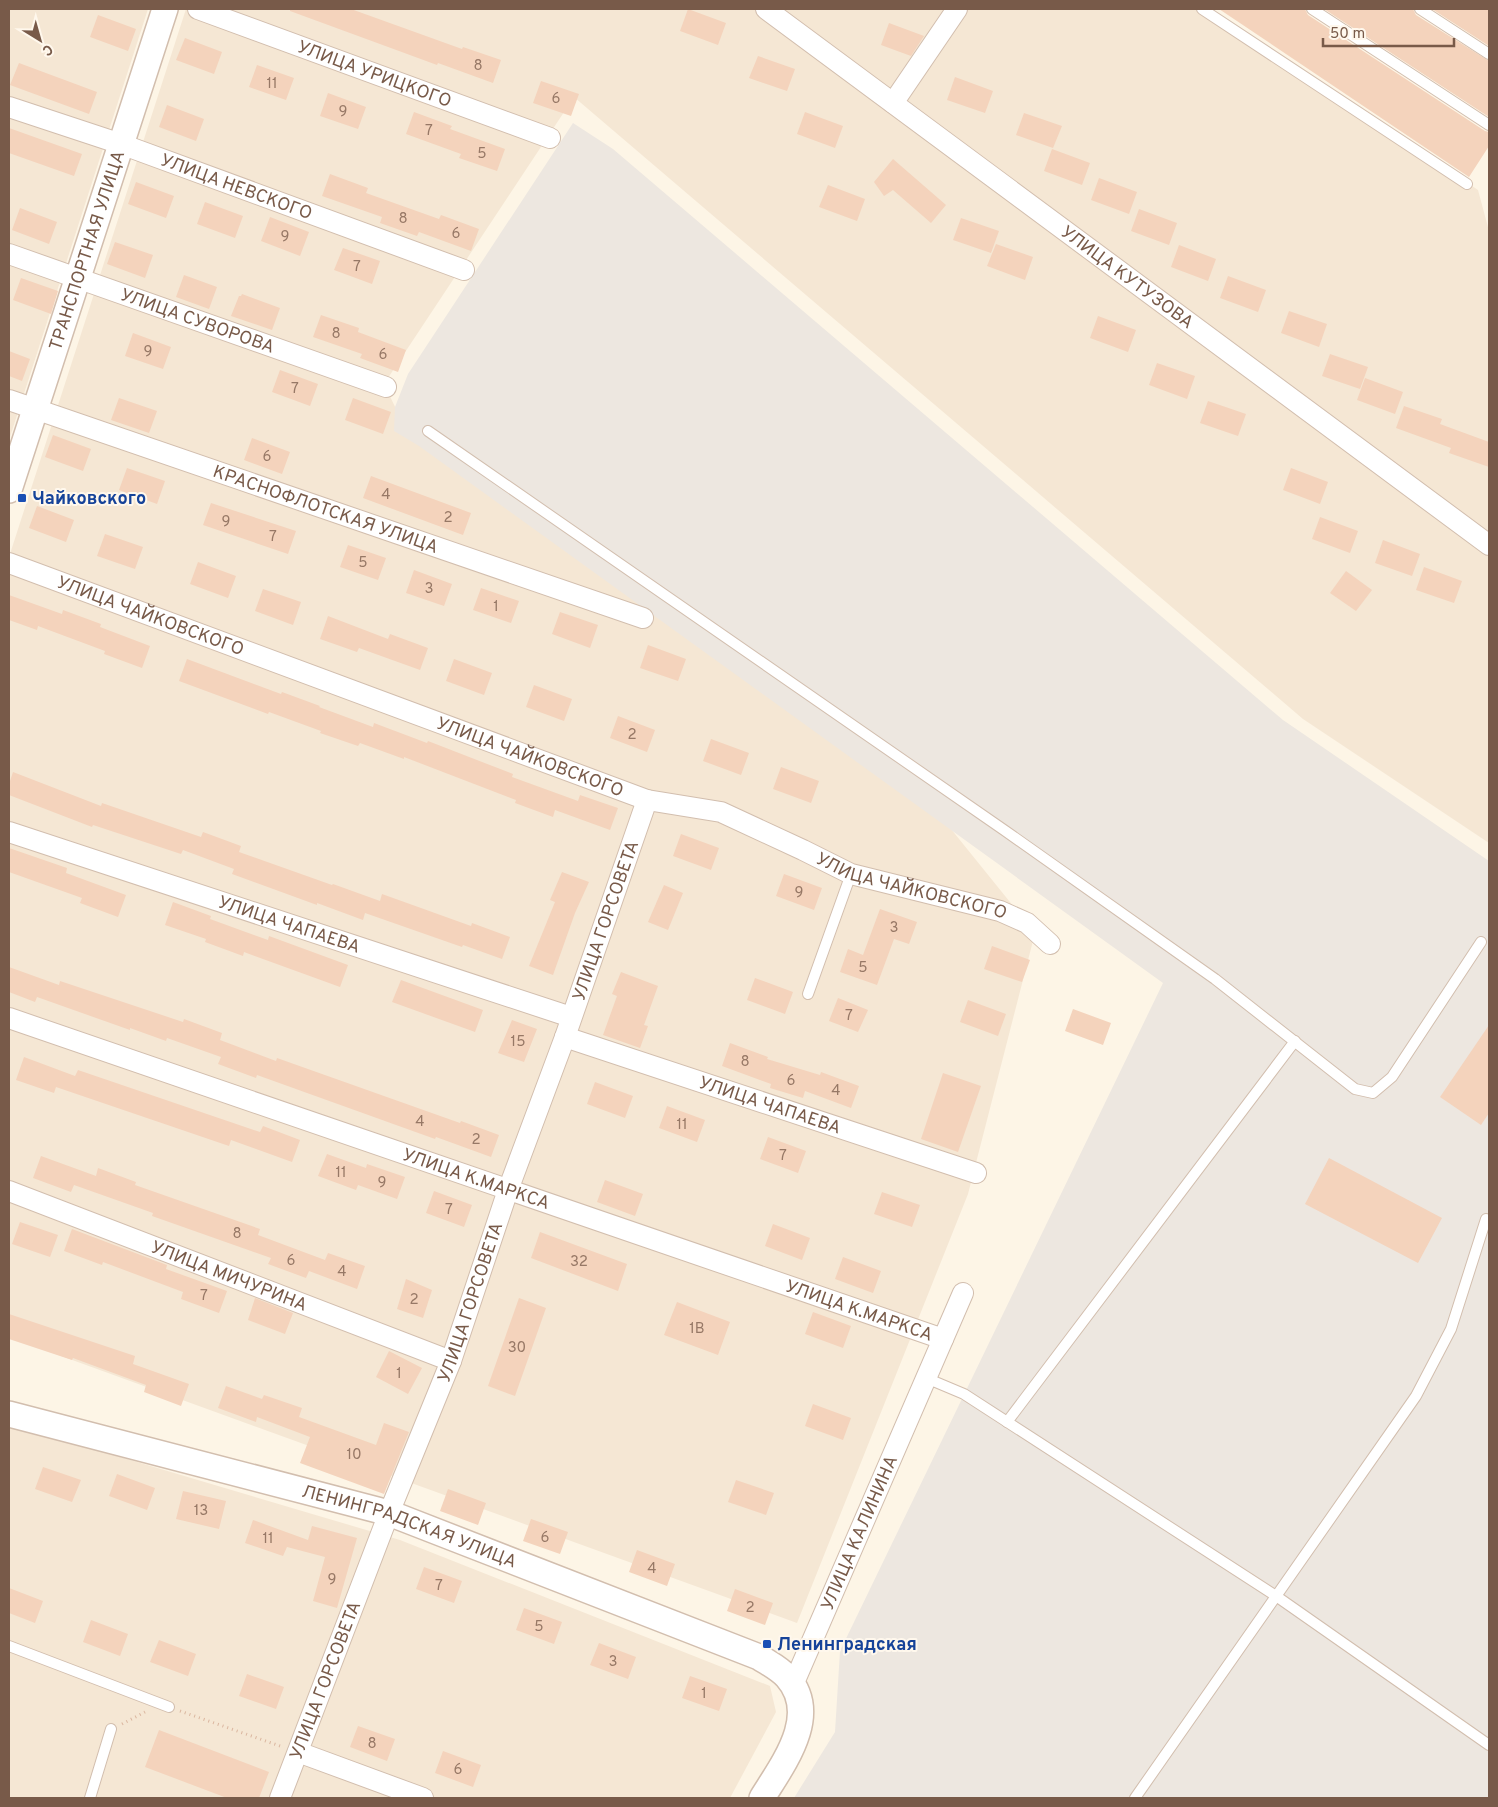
<svg xmlns="http://www.w3.org/2000/svg" width="1498" height="1807" font-family="Overpass,sans-serif">
	<rect width="100%" height="100%" fill="#fdf5e6"/>
	<!-- residential -->
	<g fill="#f5e7d4">
		<polygon points="9,9 148,9 9,440"/>
		<polygon points="186,9 1211,9 1478,190 1489,231 1489,843 1303,719 574,97 384,384 399,415 930,803 1035,933 968,1194 797,1623 9,1337 9,557"/>
		<polygon points="9,1424 400,1540 770,1686 776,1712 730,1798 9,1798"/>
	</g>
	<!-- industrial -->
	<polygon fill="#ede7e0" points="573,123 613,149 1283,720 1489,861 1489,1798 794,1798 835,1732 840,1651 1163,983 419,446 394,431 395,407 408,374"/>
	<!-- building -->
	<g fill="#f4d3bc">
		<polygon points="290,9 351,9 462,49 463,47 501,60 493,83 438,63 437,65 399,51 290,11"/>
		<polygon points="688,9 726,23 718,45 680,31"/>
		<polygon points="1219,9 1305,9 1308,15 1485,131 1489,132 1489,146 1469,177"/>
		<polygon points="1324,9 1413,9 1416,15 1489,61 1489,117"/>
		<polygon points="1432,9 1489,9 1489,46"/>
		<polygon points="98,15 136,29 128,51 90,37"/>
		<polygon points="889,23 924,36 911,56 881,45"/>
		<polygon points="185,38 222,52 214,74 176,60"/>
		<polygon points="758,56 795,69 787,91 749,78"/>
		<polygon points="19,63 97,92 89,114 10,85"/>
		<polygon points="257,65 294,78 286,100 249,87"/>
		<polygon points="955,77 993,91 985,113 947,100"/>
		<polygon points="541,81 579,94 571,116 533,103"/>
		<polygon points="328,93 366,107 358,129 320,116"/>
		<polygon points="167,105 204,119 196,141 159,127"/>
		<polygon points="414,112 452,126 450,129 505,149 497,171 459,158 461,154 406,134"/>
		<polygon points="805,112 843,126 835,148 797,134"/>
		<polygon points="1024,113 1062,126 1053,148 1016,135"/>
		<polygon points="9,128 82,154 74,176 9,153"/>
		<polygon points="1052,149 1090,163 1082,185 1044,171"/>
		<polygon points="893,159 946,205 931,223 893,190 884,196 874,182"/>
		<polygon points="330,174 368,188 366,193 439,219 441,215 479,229 471,251 419,232 417,236 380,223 382,217 322,196"/>
		<polygon points="1099,178 1137,192 1129,214 1091,200"/>
		<polygon points="136,182 174,196 166,218 128,204"/>
		<polygon points="828,185 865,199 857,221 819,207"/>
		<polygon points="205,202 243,216 235,238 197,224"/>
		<polygon points="20,208 57,222 49,244 12,230"/>
		<polygon points="1139,209 1177,223 1169,245 1131,231"/>
		<polygon points="270,217 309,232 300,256 261,241"/>
		<polygon points="961,218 999,231 991,253 953,240"/>
		<polygon points="115,242 153,255 145,278 107,264"/>
		<polygon points="996,244 1033,257 1025,280 987,266"/>
		<polygon points="1179,245 1216,259 1208,281 1171,267"/>
		<polygon points="343,248 380,261 372,284 334,270"/>
		<polygon points="184,275 217,287 209,309 176,297"/>
		<polygon points="1228,276 1266,290 1258,312 1220,298"/>
		<polygon points="21,278 58,291 51,314 13,300"/>
		<polygon points="242,294 280,308 272,330 231,316 239,296 241,296"/>
		<polygon points="1289,311 1327,324 1319,347 1281,333"/>
		<polygon points="321,315 359,328 358,332 406,350 398,372 360,358 362,354 313,337"/>
		<polygon points="1098,316 1136,330 1128,352 1090,338"/>
		<polygon points="133,333 171,347 163,369 125,356"/>
		<polygon points="9,351 30,359 22,381 9,376"/>
		<polygon points="1330,354 1368,367 1360,389 1322,376"/>
		<polygon points="1157,363 1195,376 1187,399 1149,385"/>
		<polygon points="280,370 318,384 310,406 272,392"/>
		<polygon points="1365,378 1403,392 1395,414 1357,400"/>
		<polygon points="119,398 157,411 149,433 111,420"/>
		<polygon points="353,398 391,412 383,434 345,420"/>
		<polygon points="1208,401 1246,414 1238,436 1200,423"/>
		<polygon points="1404,406 1442,419 1440,424 1489,442 1489,467 1449,453 1451,448 1396,428"/>
		<polygon points="53,435 91,449 83,471 45,457"/>
		<polygon points="252,438 290,452 282,474 244,460"/>
		<polygon points="127,468 165,481 157,504 119,490"/>
		<polygon points="1291,468 1328,482 1320,504 1283,490"/>
		<polygon points="371,476 471,513 463,535 363,498"/>
		<polygon points="211,503 296,531 288,554 203,525"/>
		<polygon points="37,506 74,520 66,542 29,528"/>
		<polygon points="1320,517 1358,531 1350,553 1312,539"/>
		<polygon points="105,534 143,547 135,569 97,556"/>
		<polygon points="1383,540 1420,554 1412,576 1375,563"/>
		<polygon points="348,545 386,558 378,580 340,567"/>
		<polygon points="198,562 236,576 228,598 190,584"/>
		<polygon points="1424,567 1462,581 1454,603 1416,590"/>
		<polygon points="414,570 452,584 444,606 406,593"/>
		<polygon points="1346,571 1372,590 1356,611 1330,593"/>
		<polygon points="481,588 519,601 511,623 473,610"/>
		<polygon points="263,589 301,602 293,625 255,611"/>
		<polygon points="9,595 62,614 63,610 101,624 100,627 150,646 142,668 104,654 105,651 38,626 37,630 9,620"/>
		<polygon points="560,612 598,625 590,648 552,634"/>
		<polygon points="328,616 388,639 390,634 428,648 420,670 359,648 357,652 320,639"/>
		<polygon points="648,645 686,659 678,681 640,668"/>
		<polygon points="187,659 281,694 282,692 320,706 319,707 373,727 374,723 427,743 428,741 513,774 512,777 578,801 580,795 618,808 610,830 555,810 553,817 515,803 516,800 404,757 404,759 360,743 358,746 320,733 321,731 269,712 268,714 179,681"/>
		<polygon points="454,659 492,673 484,695 446,681"/>
		<polygon points="534,685 572,699 564,721 526,707"/>
		<polygon points="618,716 655,730 647,752 610,738"/>
		<polygon points="711,739 749,753 741,775 703,761"/>
		<polygon points="781,767 819,781 811,803 773,789"/>
		<polygon points="13,772 101,806 102,803 201,837 203,832 241,846 239,852 332,885 333,884 380,901 382,894 471,926 472,923 510,937 502,959 463,945 462,947 365,913 363,920 317,903 317,905 232,874 234,869 183,850 181,854 93,825 92,827 9,795 9,784"/>
		<polygon points="681,834 719,848 711,870 673,856"/>
		<polygon points="9,848 67,868 66,873 126,895 118,917 80,903 82,898 9,872"/>
		<polygon points="562,872 589,882 575,913 553,975 529,966 555,902 550,900"/>
		<polygon points="784,874 822,888 814,910 776,896"/>
		<polygon points="664,885 683,893 668,930 648,922"/>
		<polygon points="173,902 211,916 210,919 268,940 269,936 348,965 340,987 244,952 243,956 205,942 206,939 165,925"/>
		<polygon points="880,909 917,922 909,944 894,939 877,985 840,972 848,949 863,955"/>
		<polygon points="992,946 1030,960 1022,982 984,969"/>
		<polygon points="9,967 59,985 60,981 183,1022 184,1019 222,1033 220,1040 276,1061 277,1058 460,1123 461,1121 499,1135 491,1157 436,1137 435,1139 257,1075 256,1078 218,1064 221,1057 167,1038 166,1041 130,1028 130,1030 37,997 35,1002 9,992"/>
		<polygon points="621,972 658,986 644,1025 648,1026 640,1048 603,1035 617,996 612,994"/>
		<polygon points="755,978 793,992 785,1014 747,1000"/>
		<polygon points="401,980 483,1010 475,1032 392,1002"/>
		<polygon points="838,998 868,1010 858,1032 829,1021"/>
		<polygon points="968,1000 1006,1014 998,1036 960,1022"/>
		<polygon points="1073,1009 1111,1023 1103,1045 1065,1031"/>
		<polygon points="512,1020 537,1029 524,1062 498,1053"/>
		<polygon points="1489,1025 1489,1113 1481,1125 1440,1097"/>
		<polygon points="730,1043 768,1057 767,1059 820,1075 821,1072 859,1086 851,1108 805,1091 803,1098 770,1088 771,1084 722,1066"/>
		<polygon points="24,1057 75,1076 78,1070 260,1132 263,1126 300,1140 292,1162 231,1140 229,1146 56,1087 54,1093 16,1080"/>
		<polygon points="943,1073 981,1086 958,1152 921,1139"/>
		<polygon points="595,1082 633,1096 625,1118 587,1104"/>
		<polygon points="667,1106 705,1120 697,1142 659,1128"/>
		<polygon points="768,1137 806,1151 798,1173 760,1159"/>
		<polygon points="327,1154 366,1168 367,1164 405,1177 397,1199 358,1185 356,1190 318,1176"/>
		<polygon points="41,1156 96,1176 98,1168 136,1182 135,1185 260,1229 258,1235 325,1260 328,1253 365,1266 357,1289 309,1271 306,1278 268,1264 271,1258 152,1216 153,1213 74,1185 71,1192 33,1178"/>
		<polygon points="1329,1158 1442,1218 1418,1263 1305,1204"/>
		<polygon points="605,1180 643,1194 635,1216 597,1202"/>
		<polygon points="434,1191 472,1205 464,1227 426,1213"/>
		<polygon points="882,1192 920,1205 912,1227 874,1214"/>
		<polygon points="20,1222 58,1235 50,1257 12,1244"/>
		<polygon points="773,1224 810,1238 802,1260 765,1246"/>
		<polygon points="72,1229 167,1265 166,1269 227,1291 219,1313 181,1299 183,1292 103,1262 102,1265 64,1251"/>
		<polygon points="540,1232 627,1264 618,1291 531,1258"/>
		<polygon points="843,1257 881,1271 873,1293 835,1279"/>
		<polygon points="406,1279 432,1290 423,1318 397,1309"/>
		<polygon points="255,1298 293,1313 285,1334 248,1320"/>
		<polygon points="519,1298 546,1308 515,1396 488,1386"/>
		<polygon points="677,1302 730,1322 718,1355 664,1335"/>
		<polygon points="813,1312 851,1326 843,1348 805,1334"/>
		<polygon points="9,1314 135,1356 133,1364 189,1384 181,1406 144,1392 146,1385 73,1358 72,1360 9,1339"/>
		<polygon points="389,1351 422,1368 408,1394 376,1377"/>
		<polygon points="226,1386 262,1399 264,1395 302,1408 299,1417 376,1445 384,1423 409,1432 384,1494 300,1463 310,1437 257,1417 256,1422 218,1408"/>
		<polygon points="813,1404 851,1418 843,1440 805,1426"/>
		<polygon points="43,1467 81,1480 72,1502 35,1489"/>
		<polygon points="117,1474 155,1488 147,1510 109,1496"/>
		<polygon points="736,1480 774,1493 766,1515 728,1502"/>
		<polygon points="448,1489 486,1503 478,1525 440,1511"/>
		<polygon points="183,1491 226,1501 219,1529 176,1519"/>
		<polygon points="531,1519 568,1532 560,1554 523,1541"/>
		<polygon points="253,1520 308,1540 312,1526 357,1538 337,1608 313,1601 325,1557 287,1547 283,1556 245,1543"/>
		<polygon points="637,1550 675,1564 667,1586 629,1572"/>
		<polygon points="424,1567 462,1581 454,1603 416,1589"/>
		<polygon points="9,1588 43,1601 35,1623 9,1613"/>
		<polygon points="735,1589 773,1603 765,1625 727,1611"/>
		<polygon points="524,1608 562,1622 554,1644 516,1630"/>
		<polygon points="91,1620 128,1634 120,1656 83,1642"/>
		<polygon points="159,1640 196,1654 188,1676 150,1662"/>
		<polygon points="599,1643 636,1657 628,1679 590,1665"/>
		<polygon points="247,1674 284,1687 276,1709 239,1696"/>
		<polygon points="690,1676 727,1689 719,1711 682,1698"/>
		<polygon points="358,1726 395,1739 387,1761 350,1747"/>
		<polygon points="159,1730 269,1772 259,1798 227,1798 145,1767"/>
		<polygon points="443,1751 481,1765 473,1787 435,1773"/>
	</g>
	<g fill="none" stroke-linecap="round" stroke-linejoin="round">
		<defs>
			<g id="service">
				<polyline points="1202,9 1467,184"/>
				<polyline points="1312,9 1489,125"/>
				<polyline points="1420,9 1489,54"/>
				<polyline points="428,431 1004,830 1215,979 1355,1089 1373,1093 1392,1077 1481,942"/>
				<polyline points="808,994 851,874"/>
				<polyline points="926,1378 964,1394 1276,1596 1489,1745"/>
				<polyline points="1007,1422 1295,1041"/>
				<polyline points="9,1646 169,1707"/>
				<polyline points="90,1798 111,1729"/>
				<polyline points="1135,1798 1416,1396 1451,1329 1486,1219"/>
			</g>
			<g id="minor">
				<path id="s1" d="M198,9L550,138"/>
				<path id="s2" d="M766,9L1489,545"/>
				<polyline points="893,103 957,9"/>
				<path id="s3" d="M9,107L121,144L464,270"/>
				<path id="s4" d="M9,254L386,387"/>
				<path id="s5" d="M9,400L643,618"/>
				<path id="s6" d="M9,563L647,800L721,812L803,850L851,874L1000,911L1027,923L1050,944"/>
				<path id="s7" d="M9,832L571,1017"/>
				<path id="s8" d="M9,1018L943,1339"/>
				<path id="s9" d="M565,1037L976,1173"/>
				<path id="s10" d="M9,1191L451,1361"/>
				<path id="s11" d="M793,1685L963,1293"/>
				<polyline points="298,1752 423,1798"/>
				<path id="s12" d="M280,1798L389,1513L451,1361L508,1190L565,1037L647,800"/>
			</g>
			<g id="tertiary">
				<path id="s13" d="M9,490L165,9"/>
				<path id="s14" d="M9,1414L389,1513L759,1657C768,1663 779,1668 787,1677C821,1715 783,1764 762,1798"/>
			</g>
		</defs>
		<!-- service casing -->
		<use href="#service" stroke="#d2beae" stroke-width="12"/>
		<!-- minor casing -->
		<use href="#minor" stroke="#d2beae" stroke-width="22"/>
		<!-- tertiary casing -->
		<use href="#tertiary" stroke="#d2beae" stroke-width="28"/>
		<!-- path -->
		<g stroke="#dab69f" stroke-width="3" stroke-dasharray="1 4" stroke-linecap="butt">
			<polyline points="180,1711 280,1746"/>
			<polyline points="122,1724 145,1712"/>
		</g>
		<!-- service -->
		<use href="#service" stroke="#fff" stroke-width="10"/>
		<!-- minor -->
		<use href="#minor" stroke="#fff" stroke-width="20"/>
		<!-- tertiary -->
		<use href="#tertiary" stroke="#fff" stroke-width="25"/>
	</g>
	<!-- markers -->
	<g fill="#1a4fb4" stroke="#fff8ed" stroke-width="2">
		<rect x="17" y="493" width="10" height="10" rx="2.5"/>
		<rect x="762" y="1639" width="10" height="10" rx="2.5"/>
	</g>
	<g text-anchor="middle" stroke-width="4" stroke-linejoin="round" paint-order="stroke">
		<!-- number labels -->
		<g font-size="15" fill="#977866">
			<text x="478" y="70">8</text>
			<text x="272" y="88">11</text>
			<text x="556" y="103">6</text>
			<text x="343" y="116">9</text>
			<text x="429" y="135">7</text>
			<text x="482" y="158">5</text>
			<text x="403" y="223">8</text>
			<text x="456" y="238">6</text>
			<text x="285" y="241">9</text>
			<text x="357" y="271">7</text>
			<text x="336" y="338">8</text>
			<text x="148" y="356">9</text>
			<text x="383" y="359">6</text>
			<text x="295" y="393">7</text>
			<text x="267" y="461">6</text>
			<text x="386" y="499">4</text>
			<text x="448" y="522">2</text>
			<text x="226" y="526">9</text>
			<text x="273" y="541">7</text>
			<text x="363" y="567">5</text>
			<text x="429" y="593">3</text>
			<text x="496" y="611">1</text>
			<text x="632" y="739">2</text>
			<text x="799" y="897">9</text>
			<text x="894" y="932">3</text>
			<text x="863" y="972">5</text>
			<text x="849" y="1020">7</text>
			<text x="518" y="1046">15</text>
			<text x="745" y="1066">8</text>
			<text x="791" y="1085">6</text>
			<text x="836" y="1095">4</text>
			<text x="420" y="1126">4</text>
			<text x="682" y="1129">11</text>
			<text x="476" y="1144">2</text>
			<text x="783" y="1160">7</text>
			<text x="341" y="1177">11</text>
			<text x="382" y="1187">9</text>
			<text x="449" y="1214">7</text>
			<text x="237" y="1238">8</text>
			<text x="291" y="1265">6</text>
			<text x="579" y="1266">32</text>
			<text x="342" y="1276">4</text>
			<text x="204" y="1300">7</text>
			<text x="414" y="1304">2</text>
			<text x="697" y="1333">1В</text>
			<text x="517" y="1352">30</text>
			<text x="399" y="1378">1</text>
			<text x="354" y="1459">10</text>
			<text x="201" y="1515">13</text>
			<text x="545" y="1542">6</text>
			<text x="268" y="1543">11</text>
			<text x="652" y="1573">4</text>
			<text x="332" y="1584">9</text>
			<text x="439" y="1590">7</text>
			<text x="750" y="1612">2</text>
			<text x="539" y="1631">5</text>
			<text x="613" y="1666">3</text>
			<text x="704" y="1698">1</text>
			<text x="372" y="1748">8</text>
			<text x="458" y="1774">6</text>
		</g>
		<!-- street labels -->
		<g font-size="18" fill="#785a49" stroke="#fff8ed">
			<text dy="6" stroke="none"><textPath href="#s1" startOffset="188">УЛИЦА УРИЦКОГО</textPath></text>
			<text dy="6" stroke="none"><textPath href="#s3" startOffset="241">УЛИЦА НЕВСКОГО</textPath></text>
			<text dy="6" stroke="none"><textPath href="#s13" startOffset="252">ТРАНСПОРТНАЯ УЛИЦА</textPath></text>
			<text dy="6" stroke="none"><textPath href="#s2" startOffset="450">УЛИЦА КУТУЗОВА</textPath></text>
			<text dy="6" stroke="none"><textPath href="#s4" startOffset="200">УЛИЦА СУВОРОВА</textPath></text>
			<text dy="6" stroke="none"><textPath href="#s5" startOffset="335">КРАСНОФЛОТСКАЯ УЛИЦА</textPath></text>
			<text dy="6" stroke="none"><textPath href="#s6" startOffset="151">УЛИЦА ЧАЙКОВСКОГО</textPath></text>
			<text dy="6" stroke="none"><textPath href="#s6" startOffset="556">УЛИЦА ЧАЙКОВСКОГО</textPath></text>
			<text dy="6" stroke="none"><textPath href="#s6" startOffset="961">УЛИЦА ЧАЙКОВСКОГО</textPath></text>
			<text dy="6" stroke="none"><textPath href="#s12" startOffset="936">УЛИЦА ГОРСОВЕТА</textPath></text>
			<text dy="6" stroke="none"><textPath href="#s7" startOffset="295">УЛИЦА ЧАПАЕВА</textPath></text>
			<text dy="6" stroke="none"><textPath href="#s9" startOffset="216">УЛИЦА ЧАПАЕВА</textPath></text>
			<text dy="6" stroke="none"><textPath href="#s8" startOffset="494">УЛИЦА К.МАРКСА</textPath></text>
			<text dy="6" stroke="none"><textPath href="#s10" startOffset="236">УЛИЦА МИЧУРИНА</textPath></text>
			<text dy="6" stroke="none"><textPath href="#s12" startOffset="531">УЛИЦА ГОРСОВЕТА</textPath></text>
			<text dy="6" stroke="none"><textPath href="#s8" startOffset="899">УЛИЦА К.МАРКСА</textPath></text>
			<text dy="6" stroke="none"><textPath href="#s14" startOffset="416">ЛЕНИНГРАДСКАЯ УЛИЦА</textPath></text>
			<text dy="6" stroke="none"><textPath href="#s11" startOffset="166">УЛИЦА КАЛИНИНА</textPath></text>
			<text dy="6" stroke="none"><textPath href="#s12" startOffset="126">УЛИЦА ГОРСОВЕТА</textPath></text>
		</g>
		<!-- transit labels -->
		<g font-size="18" font-weight="bold" fill="#164399" stroke="#fff8ed" text-anchor="start">
			<text x="32" y="504">Чайковского</text>
			<text x="777" y="1650">Ленинградская</text>
		</g>
	</g>
	<!-- border -->
	<rect width="1498" height="1807" fill="none" stroke="#785a49" stroke-width="20"/>
	<!-- north arrow -->
	<g transform="translate(40 40) rotate(143)" stroke="#fff8ed" stroke-width="4" paint-order="stroke">
	<path d="M0-4L9 19L0 12L-9 19Z" fill="#785a49"/>
	<text y="-8" font-size="14" font-weight="bold" text-anchor="middle" fill="#785a49">С</text>
	</g>
	<!-- scale -->
	<path d="M1323 38v8h131v-8" fill="none" stroke="#785a49" stroke-width="2.5"/>
	<text x="1330" y="38" font-size="15" fill="#785a49" stroke="#fff8ed" stroke-width="4" paint-order="stroke">50 m</text>
</svg>
